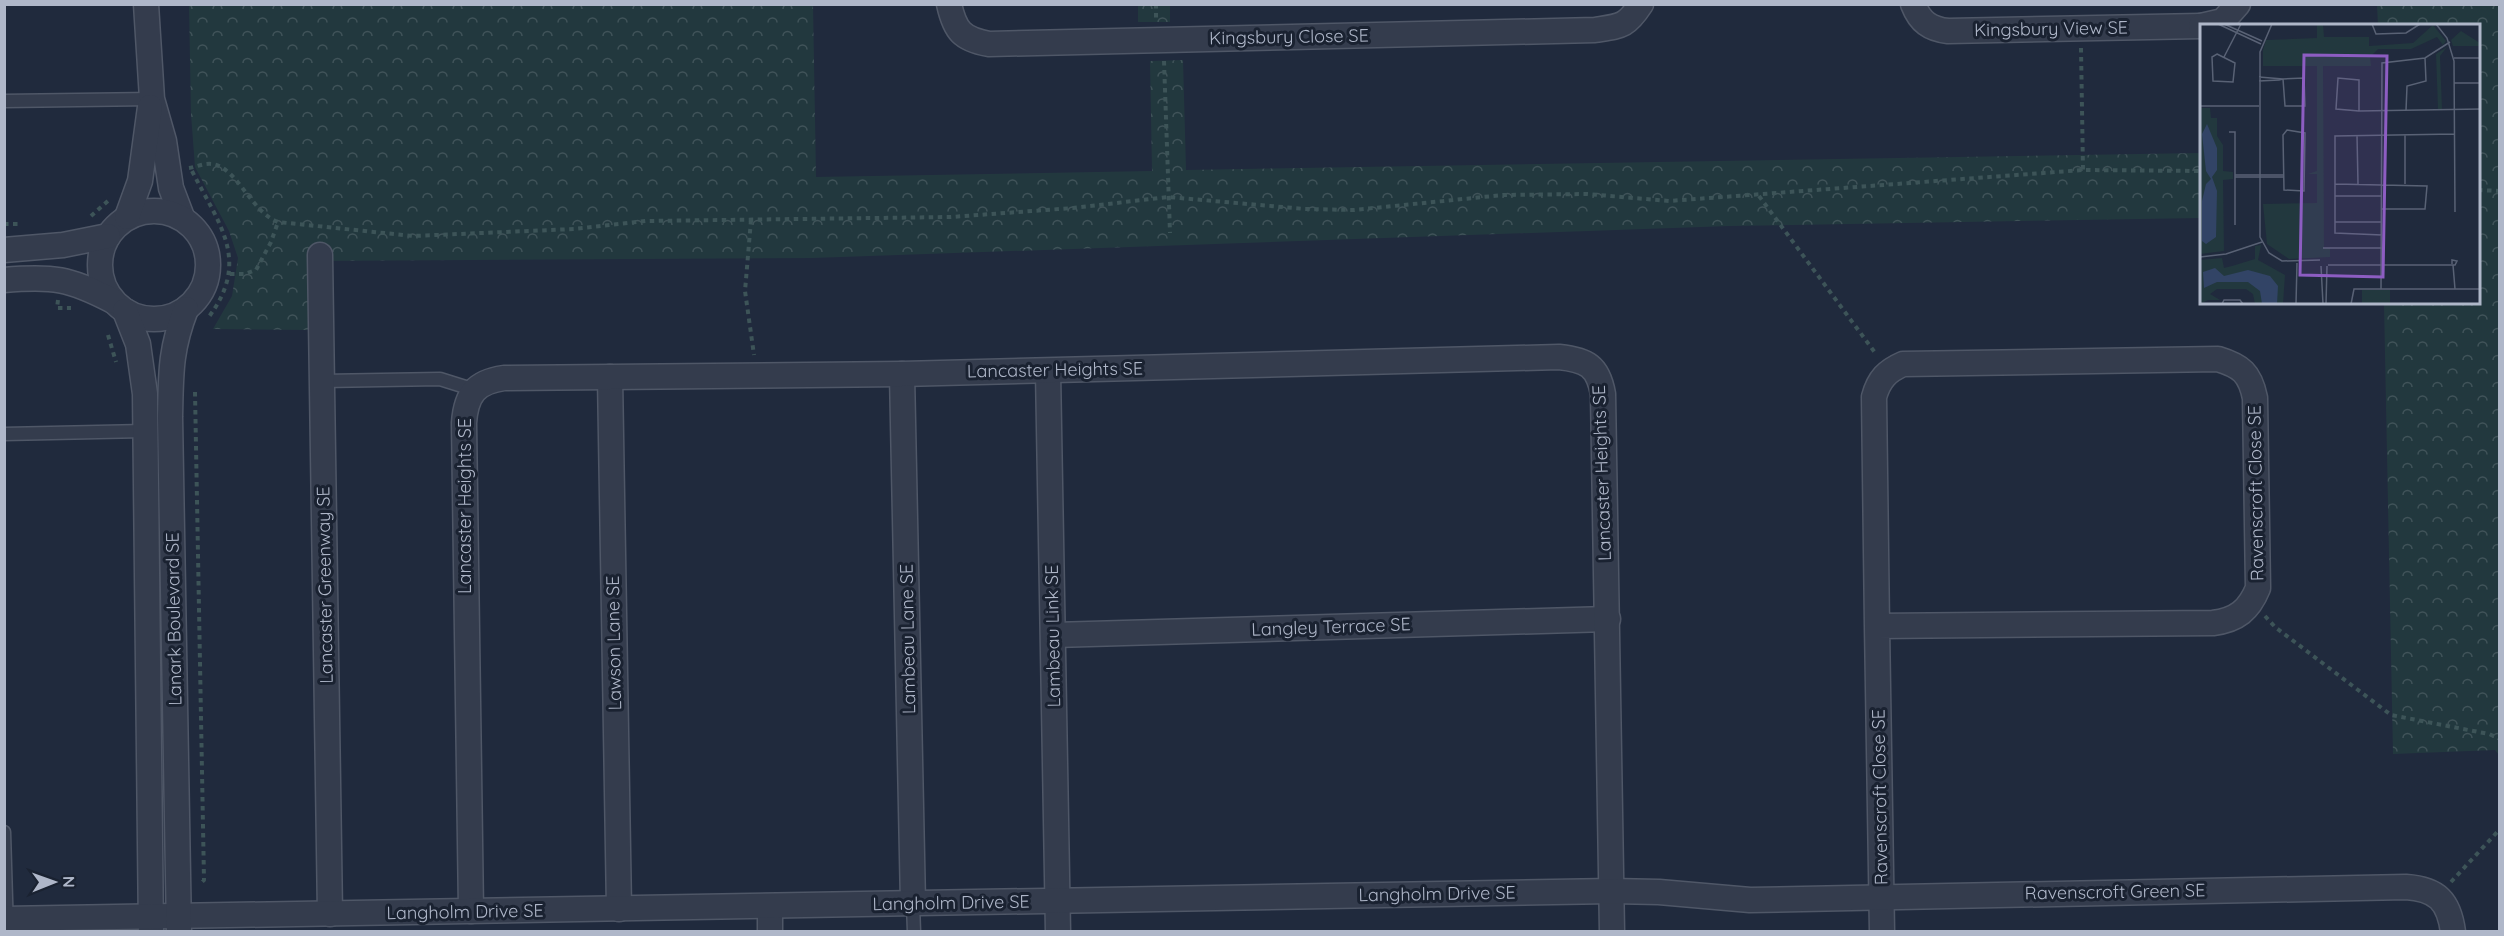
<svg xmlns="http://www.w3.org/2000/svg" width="2504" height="936" font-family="Quicksand,sans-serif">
	<defs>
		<pattern id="park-crowns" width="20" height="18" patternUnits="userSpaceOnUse" patternTransform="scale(1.5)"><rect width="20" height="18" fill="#22383e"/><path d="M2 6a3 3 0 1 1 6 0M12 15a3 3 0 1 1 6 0" fill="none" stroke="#405359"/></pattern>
	</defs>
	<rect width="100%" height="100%" fill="#202a3d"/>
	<!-- park -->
	<g fill="url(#park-crowns)">
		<polygon points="189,5 813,5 816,177 1152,171 1150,61 1183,60 1186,170 2201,153 2201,218 1729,226 812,258 311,261 312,330 213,329 232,296 238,258 229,231 195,167 191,114"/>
		<rect x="1138" y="5" width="32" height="17"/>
		<polygon points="2377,5 2499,5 2499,755 2495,750 2393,754 2384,303 2478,303 2478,26 2378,25"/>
	</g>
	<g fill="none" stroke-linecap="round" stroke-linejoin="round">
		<defs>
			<g id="lane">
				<polyline points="4,101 152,99"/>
				<polyline points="323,381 440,379 475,390"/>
				<polyline points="4,434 145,431"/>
				<polyline points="4,832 7,932"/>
				<polyline points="913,904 914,932"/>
			</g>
			<g id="street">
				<polyline points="146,4 152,99 164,141 171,188 182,217"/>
				<path d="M949,4C955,31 962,39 989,44L1595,30C1621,26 1626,27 1641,4"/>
				<path d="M1913,4C1920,22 1930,29 1948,31L2201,26"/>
				<polyline points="2201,26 2223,21 2238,4"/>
				<circle cx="154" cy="265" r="54"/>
				<polyline points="127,217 140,181 150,107"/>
				<polyline points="4,250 63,245 108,236"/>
				<polyline points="320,255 330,914"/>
				<path d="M4,280C53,276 69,278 113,301"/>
				<polyline points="125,311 138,344 145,394 151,932"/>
				<polyline points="1048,371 1058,932"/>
				<polyline points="902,374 913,904"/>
				<polyline points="610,377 619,909"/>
				<path d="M1877,626L1874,397C1879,379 1887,371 1903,364L2218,359C2241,366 2250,373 2255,398L2258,588C2249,610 2237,620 2213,623L1877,626L1882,932"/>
				<polyline points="1054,635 1608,619"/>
				<polyline points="770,907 770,932"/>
				<path d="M471,911L464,423C466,394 476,382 504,378L902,374L1559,357C1587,360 1598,366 1603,394L1612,932"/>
				<path d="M4,919L1612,891L1659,892L1750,900L2406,887C2437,889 2449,901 2453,932"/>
				<path d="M179,932L170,417C171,374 170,350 186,309"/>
			</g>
		</defs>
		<!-- lane casing -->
		<use href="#lane" stroke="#4f5767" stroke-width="15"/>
		<!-- street casing -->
		<use href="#street" stroke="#4f5767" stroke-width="27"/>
		<!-- path -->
		<g stroke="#3d5458" stroke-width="4" stroke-dasharray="4.5 4.5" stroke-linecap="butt">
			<polyline points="1156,4 1156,19"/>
			<polyline points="2081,48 2083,170"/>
			<polyline points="1164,61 1170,233"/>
			<path d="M189,168C196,167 204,163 212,164C237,167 251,212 278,222L413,236L574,229L646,221L951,217L1073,208L1168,197L1305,209L1354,210L1503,195L1587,194L1669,201L2083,170L2201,171"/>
			<path d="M192,171C220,226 251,261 208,318"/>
			<polyline points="2478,190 2500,191"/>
			<polyline points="1759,196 1876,354"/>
			<polyline points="91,216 108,201"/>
			<polyline points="751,220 745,291 754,355"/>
			<polyline points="4,224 22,224"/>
			<polyline points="230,274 245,274 256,270 271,242 278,222"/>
			<polyline points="58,300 57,308 71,308"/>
			<polyline points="108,335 116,362"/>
			<polyline points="195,392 204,880 200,884"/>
			<polyline points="2265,616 2275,627 2391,715 2489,734 2500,739"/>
			<polyline points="2451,882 2500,829"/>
		</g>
		<!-- lane -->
		<use href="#lane" stroke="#343c4d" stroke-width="12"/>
		<!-- street -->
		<use href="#street" stroke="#343c4d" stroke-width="24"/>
	</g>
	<g text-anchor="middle" stroke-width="6" stroke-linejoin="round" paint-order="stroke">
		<!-- street labels -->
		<g font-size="18" fill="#afb7c9" stroke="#1a2231">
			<text transform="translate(2051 29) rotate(-1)" y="6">Kingsbury View SE</text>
			<text transform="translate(1289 37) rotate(-1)" y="6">Kingsbury Close SE</text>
			<text transform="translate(1055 370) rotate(-1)" y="6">Lancaster Heights SE</text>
			<text transform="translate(1602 473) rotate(-92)" y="6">Lancaster Heights SE</text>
			<text transform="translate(2256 493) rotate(-91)" y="6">Ravenscroft Close SE</text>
			<text transform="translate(465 506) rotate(-90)" y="6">Lancaster Heights SE</text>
			<text transform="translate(325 585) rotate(-91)" y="6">Lancaster Greenway SE</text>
			<text transform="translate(174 619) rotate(-91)" y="6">Lanark Boulevard SE</text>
			<text transform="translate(1331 627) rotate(-2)" y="6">Langley Terrace SE</text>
			<text transform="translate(1053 636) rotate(-91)" y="6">Lambeau Link SE</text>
			<text transform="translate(908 639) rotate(-91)" y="6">Lambeau Lane SE</text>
			<text transform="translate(614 643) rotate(-91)" y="6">Lawson Lane SE</text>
			<text transform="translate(1880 797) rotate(-91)" y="6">Ravenscroft Close SE</text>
			<text transform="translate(2115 892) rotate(-1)" y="6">Ravenscroft Green SE</text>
			<text transform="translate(1437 894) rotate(-1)" y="6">Langholm Drive SE</text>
			<text transform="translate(951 903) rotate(-1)" y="6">Langholm Drive SE</text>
			<text transform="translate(465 912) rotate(-1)" y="6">Langholm Drive SE</text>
		</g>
	</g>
	<!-- overview -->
	<g transform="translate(2200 24)">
		<rect width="280" height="280" fill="#202a3d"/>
		<path d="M117,0H123L124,13H169V22L213,19L233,1L246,17L243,21L237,13L211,25H178L170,33L171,42H123L124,224H130V233L89,235L67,220L63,180L117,179V150H108L117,147V42H63V26L66,16L117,14ZM261,7L280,19V22H253L251,16ZM247,23L240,32L242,85H238L236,30ZM0,84H10L11,94H17V112L23,121V147L33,148V155L23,156L24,227L0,230ZM61,221L58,236L85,251L83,280H55L53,270L46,265H17L10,270L20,276H8L0,280V236L22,234L24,244L32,242L55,235V222ZM162,266H190V280L162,279Z" fill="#22383e"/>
		<path d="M7,100L17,124V146L12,153L17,167L16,213L6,220L2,217V177L6,160L11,155L6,147L2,110ZM15,244L24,252L48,246L70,252L78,262L77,280H62L60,267L48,258H17L4,264L3,248Z" fill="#324466"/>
		<path fill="none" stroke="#596275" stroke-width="1.5" d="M18,0L61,20M24,0L62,17M72,0L60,28V213L69,229L82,237L120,236M172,0L176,10L206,9L220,0M236,0L247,14L254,37L255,188M17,30L35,39L33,58L13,57L12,33ZM24,33L41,0M254,34H281M59,53L83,55M59,57L79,56L83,55L104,54L105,82H85L83,55M254,59H281M0,82H59M159,87L136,85L138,54L159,56V87L281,85M206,87L207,62L226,57L225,34M87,106L105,109L104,167L84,166L83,111ZM29,108H35V201M157,111L158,160M205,111V160M35,151H83M35,153H83M135,160L227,162L225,185H182M135,172H182M135,198H182M182,211L135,209V112L255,110M123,224H182M0,233L26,230L62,218M128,241H255L257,237L252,236V240M253,241L255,265M121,242L123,280M181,265L182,39L225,34L250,18M22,280L24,276H40L43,280M96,280L97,239M126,280L127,242M151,280L154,265H281"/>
		<path fill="#8d5dc2" fill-opacity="0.15" stroke="#8d5dc2" stroke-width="3" d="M104,31L187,32L183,253L100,251Z"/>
		<rect width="280" height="280" fill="none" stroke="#afb7c9" stroke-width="3"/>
	</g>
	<!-- border -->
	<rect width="2504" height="936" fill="none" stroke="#afb7c9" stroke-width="12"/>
	<!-- north arrow -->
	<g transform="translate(54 882) rotate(89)" stroke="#1a2231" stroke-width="4.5" paint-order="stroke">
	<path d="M0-4.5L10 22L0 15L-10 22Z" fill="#afb7c9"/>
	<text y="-9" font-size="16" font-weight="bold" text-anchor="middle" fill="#afb7c9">N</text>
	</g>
</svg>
